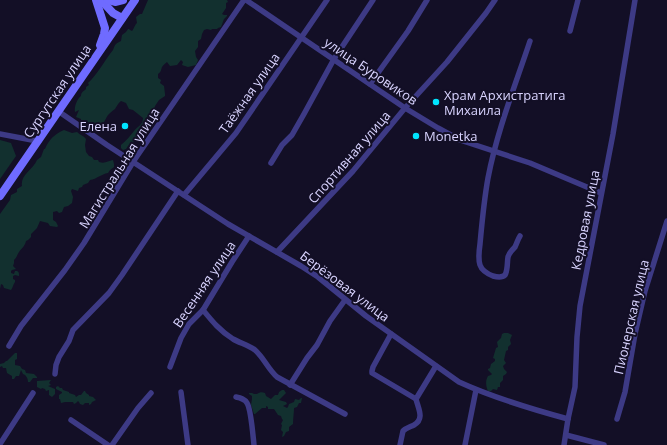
<svg xmlns="http://www.w3.org/2000/svg" width="667" height="445" font-family="'Open Sans',sans-serif">
	<rect width="100%" height="100%" fill="#130f26"/>
	<!-- green -->
	<g fill="#12302f">
		<path d="M148,0H227L228,2L226,3V8L222,14L224,15H227V16L224,19L221,27L218,28L217,29H212L211,30L207,29L204,30L202,34L201,39L198,41V47L195,51L196,57L198,60L196,65L188,67L182,65L183,62L181,60L177,65L170,66L167,62C165,64 163,65 162,67C161,70 161,72 158,74V78L161,80L160,83L164,86L165,94V96L159,100L155,106L153,113L148,125L145,124L141,130V133L140,136L136,137L133,143L128,146L126,149L123,150L121,148V145C126,141 130,136 134,131C138,126 143,125 143,118L133,110L129,109L126,103L121,101C118,103 117,106 115,109C112,111 110,113 108,115C104,121 103,128 95,128L94,126L90,124V123H85L81,121V119L76,117L79,110L75,112C74,107 77,99 81,96C81,92 84,91 86,89V87L89,85L88,83C98,74 104,61 113,50C114,48 114,46 116,44C117,43 119,42 121,41L122,35L126,32L128,29H129L130,30L132,31C134,29 134,26 137,23L136,17L140,14H142Z"/>
		<path d="M64,130L72,133L77,132C80,135 84,136 86,139L85,145L86,152L89,156L92,157L94,160H98L99,162C105,164 108,161 113,160L114,164V167L110,170L108,173C101,174 97,179 90,180L88,183L83,185L82,187L79,188L78,191L72,189L71,191L73,197L72,203L68,206L64,207L62,212L59,213L57,211L53,212V220L56,222L58,226L57,227L50,226L48,223L40,221L37,228L31,234V237L28,240L26,241C25,246 22,248 19,252C17,255 17,257 14,260V263L13,266L16,269L12,270L11,271V273L14,274L15,271H17C19,272 19,273 19,276L15,275L13,276V279L15,280V282C13,285 13,287 11,290L4,288L3,285L1,284L0,289V214L10,200L11,195L17,192V189L22,186C20,175 33,170 37,160L41,157L44,149H45C49,139 55,134 64,130Z"/>
		<polygon points="0,140 11,143 16,156 0,179"/>
		<path d="M504,333H508L512,335L510,340L511,344L508,347V350L506,351L504,360L506,363L503,366L504,369L507,372L506,374L503,376V380L500,383V387H498L497,390L493,389L491,391H488C486,387 485,381 488,376L491,375L492,374L488,370V369L490,368L491,364L495,361V359L493,358L496,348L498,347L497,342L501,338L502,334Z"/>
		<path d="M15,353H17V359L15,360V365L20,366L22,369L25,370L26,373L34,374L37,377V378H33L30,382H28C28,378 26,375 23,374L21,370L19,376H16L14,379H12V376L7,373L6,368H3L2,366L0,367V364L4,363L6,361H7Z"/>
		<polygon points="51,380 49,383 51,385 48,386 55,389 55,394 52,397 49,395 49,390 46,391 45,389 42,388 41,389 37,387 37,381"/>
		<polygon points="58,386 60,388 62,388 63,390 69,392 69,393 75,395 76,397 79,395 81,395 84,391 85,391 86,393 89,395 89,396 93,397 96,400 92,402 91,404 89,405 89,403 85,403 83,405 80,404 79,402 78,401 76,403 74,404 73,402 65,402 61,403 60,399 59,399 59,395 62,393 62,392 56,389 56,387"/>
		<path d="M282,390H284L286,393L279,400L286,402L287,404L283,406L287,408L288,407L289,404L294,402L295,399L299,400L301,398H302L301,403H299L297,407L294,408C294,413 293,418 293,424L289,427V431L286,432L284,436L282,437L283,432L281,430L282,425L281,424L283,420L282,419L281,416L278,415L274,409H268V407L266,406V408H262L255,414H254L251,405L252,399V396L249,394V393H252L254,394H257C260,392 262,392 265,393L266,396L271,399L275,395H278L279,392Z"/>
	</g>
	<g fill="none" stroke-linecap="round" stroke-linejoin="round">
		<!-- street -->
		<g stroke="#3d3a85" stroke-width="5.5">
			<polyline points="246,0 405,108 438,128 460,140 530,163 601,193"/>
			<polyline points="570,31 578,0"/>
			<polyline points="370,84 408,31 427,0"/>
			<path d="M58,111L107,145L228,224L301,266L318,277L366,316L459,382C494,398 531,409 568,419"/>
			<polyline points="0,134 37,141"/>
			<polyline points="271,163 282,145 292,135 304,114 334,59 373,0"/>
			<polyline points="184,195 236,133 327,0"/>
			<path d="M520,236C518,239 517,243 515,247C512,250 509,253 508,257C507,262 508,270 505,275C502,278 497,277 493,276C488,274 482,271 480,265C478,259 479,251 480,244C482,222 484,200 488,178C497,131 515,86 530,41"/>
			<polyline points="277,252 353,171 405,108 447,62 486,13 495,0"/>
			<path d="M203,310C212,321 220,331 233,339C240,343 248,345 255,350C264,358 268,369 277,377L345,414"/>
			<polyline points="391,334 373,367 372,371 372,373 416,399 436,366"/>
			<polyline points="9,346 21,326 65,270 84,243 133,162 244,0"/>
			<polyline points="170,367 181,338 189,324 203,310 232,262 249,236"/>
			<polyline points="55,374 56,365 59,357 69,341 73,330 109,293 122,275 178,191"/>
			<polyline points="290,385 307,358 317,345 330,321 345,300"/>
			<polyline points="181,392 188,445"/>
			<path d="M236,397C241,398 245,399 247,403C251,409 253,436 254,445"/>
			<polyline points="617,419 625,392 635,334 645,291 667,221"/>
			<polyline points="71,420 108,445"/>
			<polyline points="566,435 604,445"/>
			<polyline points="0,444 33,393"/>
			<polyline points="112,445 138,408 151,393"/>
			<path d="M400,445L403,431C406,428 410,427 414,425C425,419 418,408 416,399"/>
			<polyline points="465,445 476,390"/>
			<polyline points="564,445 568,419 575,387 577,337 580,306 613,134 635,0"/>
		</g>
		<!-- secondary -->
		<g stroke="#6f6bff" stroke-width="8">
			<polyline points="96,0 105,28 104,34 100,45"/>
			<polyline points="101,0 113,13 122,18"/>
			<polyline points="108,0 115,2 123,0"/>
			<polyline points="0,196 135,0"/>
		</g>
	</g>
	<!-- markers -->
	<g fill="#00e5ff" stroke="#130f26" stroke-width="1.5">
		<circle cx="436" cy="102" r="4"/>
		<circle cx="125" cy="126" r="4"/>
		<circle cx="416" cy="136" r="4"/>
	</g>
	<g text-anchor="middle" stroke-width="4" stroke-linejoin="round" paint-order="stroke">
		<!-- street labels -->
		<g font-size="13" fill="#d9d4ff" stroke="#130f26">
			<text transform="translate(371 71) rotate(34)" y="5">улица Буровиков</text>
			<text transform="translate(57 91) rotate(-56)" y="5">Сургутская улица</text>
			<text transform="translate(249 93) rotate(-55)" y="5">Таёжная улица</text>
			<text transform="translate(349 157) rotate(-49)" y="5">Спортивная улица</text>
			<text transform="translate(119 168) rotate(-58)" y="5">Магистральная улица</text>
			<text transform="translate(585 220) rotate(-79)" y="5">Кедровая улица</text>
			<text transform="translate(204 284) rotate(-56)" y="5">Весенняя улица</text>
			<text transform="translate(345 286) rotate(37)" y="5">Берёзовая улица</text>
			<text transform="translate(631 317) rotate(-77)" y="5">Пионерская улица</text>
		</g>
		<!-- poi labels -->
		<g font-size="13" fill="#d9d4ff" stroke="#130f26" text-anchor="start">
			<text x="444" y="100">Храм Архистратига<tspan x="444" dy="15">Михаила</tspan></text>
			<text x="117" y="131" text-anchor="end">Елена</text>
			<text x="424" y="141">Monetka</text>
		</g>
	</g>
</svg>
